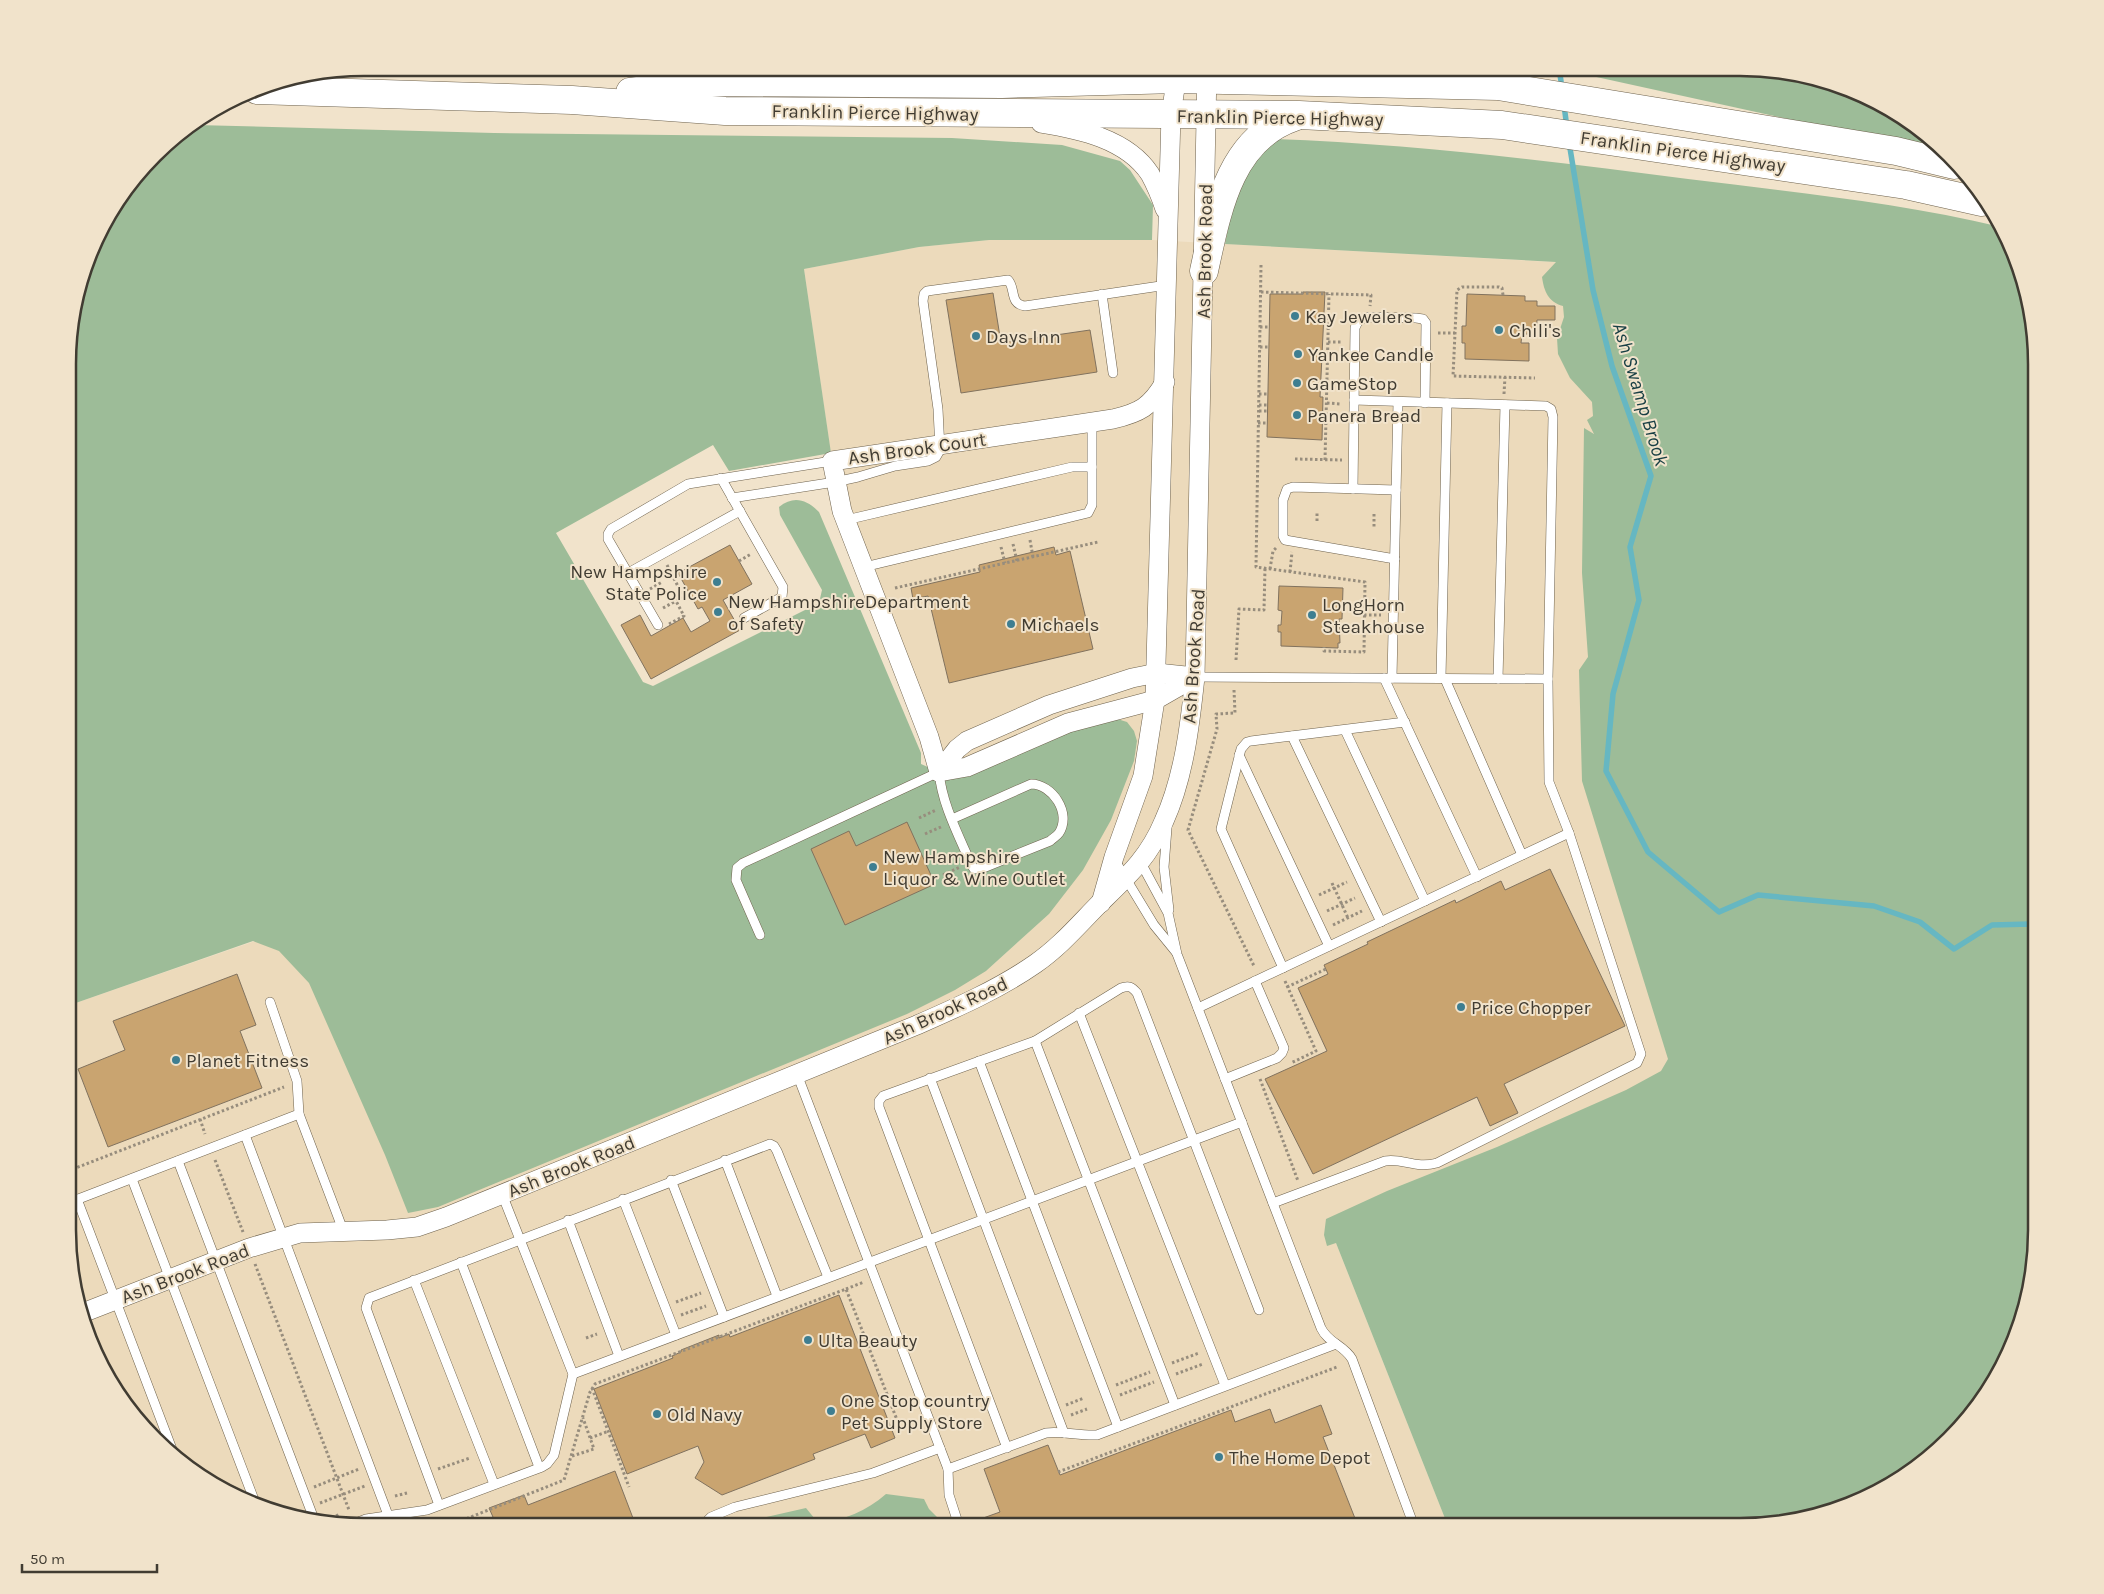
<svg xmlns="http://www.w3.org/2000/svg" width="2104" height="1594" font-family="Karla,sans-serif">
	<rect width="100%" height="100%" fill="#f1e3cb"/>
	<!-- built -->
	<polygon fill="#ecdabb" points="989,240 1152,240 1588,264 1687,1071 1330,1228 1448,1526 345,1526 251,1504 169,1453 98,1361 68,1249 70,1005 293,928 986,971 1049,914 1007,757 973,775 939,772 832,461 804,269 919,247"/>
	<!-- green -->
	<g fill="#9dbc98">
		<polygon points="1569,68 1759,68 1853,90 1935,141 1942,150 1825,127 1569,71"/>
		<path d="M196,125L494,133L952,138L1062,145L1120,161L1130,170L1153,205L1152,240H989L919,247L804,269L831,453L729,471L713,445L556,533L643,682L653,686L819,603L822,590L780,515L779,507C794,495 807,500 819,512L921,753V764L939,772L973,775L1006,757L1085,726L1114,718L1127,722L1134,731L1137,741L1134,761L1111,820L1083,870L1049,914L986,971L955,990L907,1014L438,1207L408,1213L385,1155L309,983L279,951L253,941L70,1005L69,1008L70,325L107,216L169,141Z"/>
		<path d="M1275,139C1413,144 1551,161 1688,179C1792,192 1898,202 2001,227L2006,233L2026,288L2036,364V1249L2014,1343L1963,1425L1871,1496L1798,1521L1739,1526H1448L1336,1243L1327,1246L1324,1235L1326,1219L1387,1191L1497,1147L1626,1090L1661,1071L1668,1059L1582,781L1579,670L1588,657L1582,573L1584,428L1594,434L1587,420L1593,416L1592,402L1570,378L1558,354L1557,338L1564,317L1563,306C1548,302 1544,291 1542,277L1556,262L1225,244L1234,198L1256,153Z"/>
		<path d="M886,1494L924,1499L929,1509L946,1526H738L740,1523L806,1508L819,1524C843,1520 867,1511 886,1494Z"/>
	</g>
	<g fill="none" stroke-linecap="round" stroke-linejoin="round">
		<!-- stream -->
		<g stroke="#66b7c2" stroke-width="5.5">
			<polyline points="1559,68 1562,88"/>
			<polyline points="1564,105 1567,128"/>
			<polyline points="1569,142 1593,290 1612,366 1651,476 1630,547 1639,600 1613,694 1606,771 1648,852 1719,912 1758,895 1874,906 1920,922 1954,949 1992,925 2031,924 2036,926"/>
		</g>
	</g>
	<!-- building -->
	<g fill="#c9a470" stroke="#81725e">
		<polygon points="1303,292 1325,292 1320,397 1323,397 1322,440 1267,437 1270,294 1303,294"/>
		<polygon points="993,293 1001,343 1090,330 1097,372 961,393 946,300"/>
		<polygon points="1467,294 1525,296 1525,301 1537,301 1537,306 1555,306 1555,320 1537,320 1536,334 1522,334 1521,343 1529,343 1529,361 1465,359 1465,343 1462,343 1462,326 1466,326"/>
		<polygon points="730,545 752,584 723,600 740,630 651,679 621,625 640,615 651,636 683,618 691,632 710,621 702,607 698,609 678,573"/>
		<polygon points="1054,547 1056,555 1070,551 1093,649 949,683 928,596 913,599 911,588 980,572 979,565"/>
		<polygon points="1279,586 1343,588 1342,619 1339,619 1340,643 1338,643 1338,648 1281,646 1281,632 1278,632 1278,625 1281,625 1282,611 1278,610"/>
		<polygon points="907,822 935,884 845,925 811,849 849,831 856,846"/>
		<polygon points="1550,869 1625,1026 1504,1084 1518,1113 1490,1126 1477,1097 1313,1174 1265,1079 1327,1051 1298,988 1328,974 1324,965 1368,944 1367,942 1455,900 1456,903 1501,881 1505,890"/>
		<polygon points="237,974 256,1025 240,1031 262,1088 108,1147 78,1069 125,1050 113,1021"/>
		<polygon points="839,1295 895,1438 871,1448 865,1434 813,1454 815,1459 722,1495 695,1478 704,1462 698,1446 627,1474 594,1389 673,1358 672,1356 681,1352 681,1350 719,1335 719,1338 729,1334 730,1337"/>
		<polygon points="1321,1405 1332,1434 1323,1437 1358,1526 974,1526 972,1522 1000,1512 984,1469 1048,1445 1060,1475 1231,1410 1235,1422 1270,1409 1275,1423"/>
		<polygon points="615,1471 636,1526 471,1526 493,1517 489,1508 524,1495 528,1505"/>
	</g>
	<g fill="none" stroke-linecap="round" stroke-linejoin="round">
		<defs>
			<g id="lane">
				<polyline points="1102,294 1113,373"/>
				<polyline points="721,478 783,587 782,597 744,618"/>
				<path d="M1353,489L1355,328C1357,321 1361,319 1368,317L1416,318L1423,319L1426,323L1425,403"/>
				<path d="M732,498L835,482L858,477L895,466L928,461L936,457L940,450L938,409L923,301L924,294L927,291L1008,280C1016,288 1009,304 1025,306L1167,285"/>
				<polyline points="846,520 1072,467 1092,467"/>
				<polyline points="1395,559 1285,540 1283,536 1283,500 1287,489 1293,487 1396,490"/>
				<polyline points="864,567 1088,513 1092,505 1092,422"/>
				<polyline points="628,573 740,511"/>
				<polyline points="658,625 608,539 608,534 611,529 688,484 832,461"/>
				<polyline points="1195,677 1548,679"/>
				<polyline points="1384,678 1477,877"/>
				<polyline points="1392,678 1398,402"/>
				<polyline points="1441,678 1447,403"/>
				<polyline points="1445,679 1522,855"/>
				<polyline points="1498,679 1505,405"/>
				<polyline points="1345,730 1425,901"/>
				<polyline points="1292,736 1381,922"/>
				<polyline points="1239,755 1329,946"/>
				<polyline points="1167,828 1164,867 1169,910"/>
				<polyline points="1114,859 1154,925 1176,952"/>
				<path d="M1141,863L1168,913L1177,954L1321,1328C1328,1343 1344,1345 1352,1359L1414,1526"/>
				<path d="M760,935L736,880L737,868L743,863L939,772C942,804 958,834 971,864L974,869L983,868L1050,841C1053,838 1057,836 1059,833C1072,813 1052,784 1031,784L952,819"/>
				<polyline points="1283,968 1221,829 1241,749 1247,742 1251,741 1405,722"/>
				<polyline points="270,1002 297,1081 299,1114 343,1230"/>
				<polyline points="1198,1008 1569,833"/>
				<polyline points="1079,1013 1225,1385"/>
				<polyline points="1035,1041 1175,1405"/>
				<polyline points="979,1061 1118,1427"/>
				<polyline points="797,1074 948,1469 949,1495 959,1526"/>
				<polyline points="930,1078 1064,1433"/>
				<polyline points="1225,1079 1277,1058 1282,1053 1284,1048 1255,981"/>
				<polyline points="68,1132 72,1124"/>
				<polyline points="245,1135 388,1515"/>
				<polyline points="725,1160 777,1296"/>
				<polyline points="178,1161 314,1519"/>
				<polyline points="132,1179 256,1505"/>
				<polyline points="671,1180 724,1317"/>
				<polyline points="77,1199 175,1457"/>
				<polyline points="623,1199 676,1335"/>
				<polyline points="68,1203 299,1114"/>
				<path d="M1273,1203L1385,1161C1404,1158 1415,1169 1437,1163L1637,1063L1641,1054L1569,833L1549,782L1548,679L1553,417L1551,409L1546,406L1354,400"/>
				<polyline points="568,1220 619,1356"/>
				<polyline points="461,1262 539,1467"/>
				<polyline points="414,1280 494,1484"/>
				<polyline points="573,1374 1242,1122"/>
				<path d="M1007,1448L879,1107V1101L883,1096L1035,1041L1121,988C1129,985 1132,987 1137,993L1259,1310"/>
				<path d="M948,1469L1046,1433C1063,1431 1079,1436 1097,1435L1336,1344"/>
				<polyline points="439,1505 366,1308 369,1298 770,1144 774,1146 777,1151 828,1277"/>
				<polyline points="348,1526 366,1519 427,1510 542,1467 547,1464 554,1455 573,1374 502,1194"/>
				<polyline points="702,1526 711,1517 735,1507 873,1473 940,1448"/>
			</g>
			<g id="street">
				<path d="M1041,123C1079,129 1127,139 1150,174C1156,185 1161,197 1165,209"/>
				<path d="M939,772L929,737L842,511L832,461L1113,419C1139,413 1151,407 1165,382"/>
				<polyline points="939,772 957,749 967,741 1049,705 1132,678 1157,673 1195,677"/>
				<polyline points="939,772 967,767 1068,723 1155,700 1195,677"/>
				<polyline points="1101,903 1114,857 1143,776 1155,700 1171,114 1178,69"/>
				<path d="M85,1312L249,1248L300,1233L387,1230L417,1227L446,1217L917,1025C958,1007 999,989 1035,964C1061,946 1080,923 1102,901C1129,875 1149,857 1164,821C1184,777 1190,725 1195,677L1207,69"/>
			</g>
			<g id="highway">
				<polyline points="257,90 572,100 725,111 1299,115 1502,125 1906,185 1982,202"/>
				<polyline points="630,92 708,82 1002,84 1176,79 1498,86 1896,151 1954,165"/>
				<path d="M1204,271C1217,212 1229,139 1294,117"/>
			</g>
		</defs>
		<!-- lane casing -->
		<use href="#lane" stroke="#6e624d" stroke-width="10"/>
		<!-- street casing -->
		<use href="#street" stroke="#6e624d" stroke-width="20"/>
		<!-- highway casing -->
		<use href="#highway" stroke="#6e624d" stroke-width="29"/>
		<!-- path -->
		<g stroke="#978d7d" stroke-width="3" stroke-dasharray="2.5 2.5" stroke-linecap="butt">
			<polyline points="1261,265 1256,567 1365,582 1364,652 1324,651 1324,647"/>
			<polyline points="1261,292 1371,295 1370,306"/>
			<polyline points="1503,295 1502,288 1499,287 1462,287 1457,290 1453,376 1535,378"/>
			<polyline points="1260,327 1269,327"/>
			<polyline points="1438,333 1455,333"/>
			<polyline points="1328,342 1342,342"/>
			<polyline points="1260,347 1269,347"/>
			<polyline points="1259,394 1268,394"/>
			<polyline points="1504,394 1505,377"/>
			<polyline points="1327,403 1341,404"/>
			<polyline points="1259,405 1268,405"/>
			<polyline points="1259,411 1268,411"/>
			<polyline points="1258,423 1267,423"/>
			<polyline points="1295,459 1342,460"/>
			<polyline points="1325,460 1329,294"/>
			<polyline points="1374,514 1374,528"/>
			<polyline points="1317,521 1317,511"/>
			<polyline points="1030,540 1033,557"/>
			<polyline points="1013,544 1017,561"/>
			<polyline points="1001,547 1005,563"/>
			<polyline points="739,561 751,554"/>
			<polyline points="667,565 684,598"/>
			<polyline points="1270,569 1273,551 1276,548"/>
			<polyline points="1290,572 1292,552"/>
			<polyline points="895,588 1098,542"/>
			<polyline points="650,589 662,582"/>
			<polyline points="663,608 676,601"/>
			<polyline points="1364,615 1381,615"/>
			<polyline points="669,624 684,616 676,601 690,594"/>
			<polyline points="1236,660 1239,609 1264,610 1265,568"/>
			<polyline points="1234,690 1235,713 1216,714 1217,729 1188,830 1254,966"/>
			<polyline points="919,818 936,810"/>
			<polyline points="925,834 941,827"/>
			<polyline points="943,875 960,867"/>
			<polyline points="1332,883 1348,918"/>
			<polyline points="1319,895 1347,882"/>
			<polyline points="1327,911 1355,898"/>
			<polyline points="1333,925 1362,911"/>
			<polyline points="1285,981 1316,1051 1291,1063"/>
			<polyline points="1287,987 1326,969"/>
			<polyline points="1260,1079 1298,1181"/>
			<polyline points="200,1119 205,1134"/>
			<polyline points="215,1160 243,1232"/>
			<polyline points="68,1171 284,1087"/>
			<polyline points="255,1264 349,1510"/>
			<polyline points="846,1289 864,1282"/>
			<polyline points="676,1302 701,1293"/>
			<polyline points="681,1315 706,1306"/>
			<polyline points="586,1338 597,1334"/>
			<polyline points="1172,1363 1199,1353"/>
			<polyline points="1176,1374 1203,1364"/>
			<polyline points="1116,1385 1150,1372"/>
			<polyline points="592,1388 629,1487"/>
			<polyline points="1120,1395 1154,1382"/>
			<polyline points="1066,1405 1084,1398"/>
			<polyline points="1071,1415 1087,1409"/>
			<polyline points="590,1438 609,1431"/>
			<polyline points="572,1456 594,1449 583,1418"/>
			<polyline points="438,1469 470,1458"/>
			<polyline points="1058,1472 1337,1367"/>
			<polyline points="314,1487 359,1469"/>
			<polyline points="395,1496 407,1493"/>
			<polyline points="320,1503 365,1486"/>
			<polyline points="327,1520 340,1514"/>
			<polyline points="448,1526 564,1480 590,1392 595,1384 846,1289 899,1425"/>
		</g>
		<!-- lane -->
		<use href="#lane" stroke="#fff" stroke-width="9"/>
		<!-- street -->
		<use href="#street" stroke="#fff" stroke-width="19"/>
		<!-- highway -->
		<use href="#highway" stroke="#fff" stroke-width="28"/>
	</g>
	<!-- markers -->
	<g fill="#3e7e91" stroke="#f1e3cb" stroke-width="2">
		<circle cx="1295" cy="316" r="5"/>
		<circle cx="1499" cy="330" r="5"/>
		<circle cx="976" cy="336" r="5"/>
		<circle cx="1298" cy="354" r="5"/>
		<circle cx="1297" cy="383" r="5"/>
		<circle cx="1297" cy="415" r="5"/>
		<circle cx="717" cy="582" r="5"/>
		<circle cx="718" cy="612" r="5"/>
		<circle cx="1312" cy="615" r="5"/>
		<circle cx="1011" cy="624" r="5"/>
		<circle cx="873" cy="867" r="5"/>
		<circle cx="1461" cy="1007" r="5"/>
		<circle cx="176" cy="1060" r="5"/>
		<circle cx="808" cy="1340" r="5"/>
		<circle cx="831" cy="1411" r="5"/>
		<circle cx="657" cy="1414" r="5"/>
		<circle cx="1219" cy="1457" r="5"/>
	</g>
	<g text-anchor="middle" stroke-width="4" stroke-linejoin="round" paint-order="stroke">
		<!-- street labels -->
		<g font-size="19" fill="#413c32" stroke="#f1e3cb">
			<text transform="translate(875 112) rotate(1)" y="7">Franklin Pierce Highway</text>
			<text transform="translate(1280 117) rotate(1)" y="7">Franklin Pierce Highway</text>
			<text transform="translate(1683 151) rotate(8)" y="7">Franklin Pierce Highway</text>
			<text transform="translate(1204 251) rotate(-89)" y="7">Ash Brook Road</text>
			<text transform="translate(917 448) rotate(-8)" y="7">Ash Brook Court</text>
			<text transform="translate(1193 656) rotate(-86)" y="7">Ash Brook Road</text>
			<text transform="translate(945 1010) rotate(-25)" y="7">Ash Brook Road</text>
			<text transform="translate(571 1166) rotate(-22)" y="7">Ash Brook Road</text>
			<text transform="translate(185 1273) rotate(-21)" y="7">Ash Brook Road</text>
		</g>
		<!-- poi labels -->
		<g font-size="19" fill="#413c32" stroke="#f1e3cb" text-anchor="start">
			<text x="1305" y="323">Kay Jewelers</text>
			<text x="1509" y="337">Chili's</text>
			<text x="986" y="343">Days Inn</text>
			<text x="1308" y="361">Yankee Candle</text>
			<text x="1307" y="390">GameStop</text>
			<text x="1307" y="422">Panera Bread</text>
			<text x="707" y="578" text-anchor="end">New Hampshire<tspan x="707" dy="22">State Police</tspan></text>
			<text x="728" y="608">New HampshireDepartment<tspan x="728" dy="22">of Safety</tspan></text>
			<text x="1322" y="611">LongHorn<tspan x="1322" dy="22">Steakhouse</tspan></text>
			<text x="1021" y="631">Michaels</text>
			<text x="883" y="863">New Hampshire<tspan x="883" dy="22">Liquor &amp; Wine Outlet</tspan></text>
			<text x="1471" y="1014">Price Chopper</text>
			<text x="186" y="1067">Planet Fitness</text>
			<text x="818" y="1347">Ulta Beauty</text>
			<text x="841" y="1407">One Stop country<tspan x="841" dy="22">Pet Supply Store</tspan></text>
			<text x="667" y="1421">Old Navy</text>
			<text x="1229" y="1464">The Home Depot</text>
		</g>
		<!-- water labels -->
		<g font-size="20" font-style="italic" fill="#183f44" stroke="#f1e3cb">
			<text transform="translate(1641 394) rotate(73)" y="7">Ash Swamp Brook</text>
		</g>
	</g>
	<!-- crop -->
	<path d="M0 0H2104V1594H0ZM364 76H1740A288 288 0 0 1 2028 364V1230A288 288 0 0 1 1740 1518H364A288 288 0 0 1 76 1230V364A288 288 0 0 1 364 76Z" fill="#f1e3cb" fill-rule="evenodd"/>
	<path fill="none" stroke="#413c32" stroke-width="2.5" d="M364 76H1740A288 288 0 0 1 2028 364V1230A288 288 0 0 1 1740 1518H364A288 288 0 0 1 76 1230V364A288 288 0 0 1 364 76Z"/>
	<!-- scale -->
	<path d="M22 1564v8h135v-8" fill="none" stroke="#413c32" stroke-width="2.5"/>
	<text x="30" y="1564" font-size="15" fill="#413c32" stroke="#f1e3cb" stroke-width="4" paint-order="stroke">50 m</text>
</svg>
